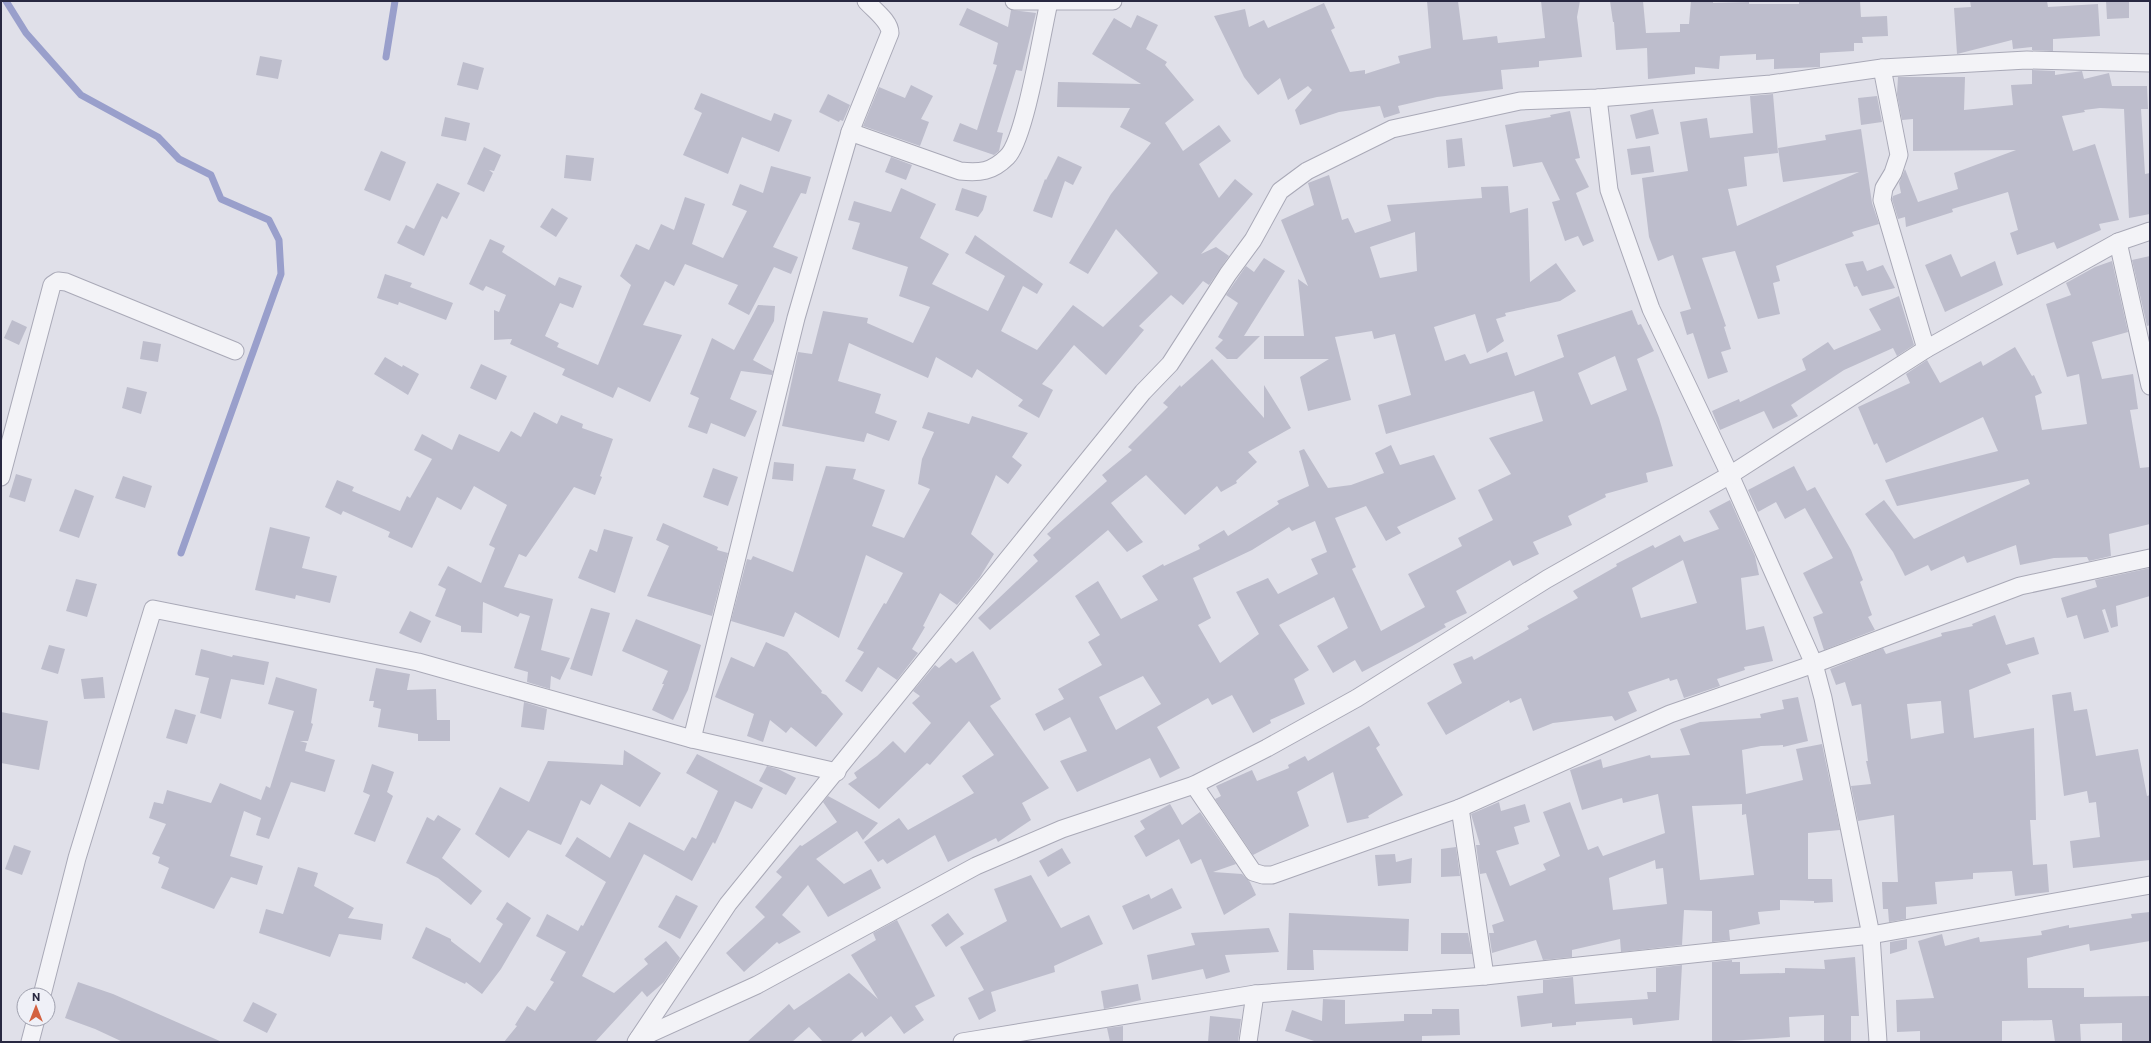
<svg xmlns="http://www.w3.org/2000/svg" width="2151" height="1043" font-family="Commissioner,sans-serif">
	<rect width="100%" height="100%" fill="#e0e0e9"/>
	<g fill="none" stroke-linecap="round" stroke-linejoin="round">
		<!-- stream -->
		<g stroke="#999fcb" stroke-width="7">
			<polyline points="6,1 26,33 81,95 158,137 179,159 211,175 221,199 269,220 279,240 281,274 181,553"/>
			<polyline points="386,57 395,1"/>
		</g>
	</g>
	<!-- building -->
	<g fill="#bdbdcc" fill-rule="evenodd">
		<polygon points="1427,1 1458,1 1463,40 1497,36 1498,43 1545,38 1541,1 1580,1 1577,17 1582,57 1539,61 1539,67 1501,70 1503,89 1437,97 1398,106 1400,113 1384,118 1380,106 1339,112 1300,125 1295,110 1312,90 1308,86 1288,100 1280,78 1258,95 1244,77 1214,16 1245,9 1249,27 1264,20 1268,28 1324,3 1335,28 1331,30 1350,72 1365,70 1365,74 1400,63 1398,56 1431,48"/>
		<polygon points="1610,1 1643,1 1646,33 1680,32 1680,24 1689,24 1691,1 1713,1 1713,3 1749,2 1749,4 1799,4 1799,1 1860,1 1861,17 1887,16 1888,36 1862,37 1863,43 1854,43 1854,51 1820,53 1820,67 1774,69 1774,59 1756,60 1756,54 1720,56 1719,69 1695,67 1695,74 1648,79 1647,48 1616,50 1614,22 1613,22"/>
		<polygon points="1970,1 2047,1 2048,7 2098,4 2100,36 2053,39 2053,51 2032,50 2032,47 2013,49 2012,40 1957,54 1954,8 1971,7"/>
		<polygon points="2106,1 2129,1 2129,18 2107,19"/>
		<polygon points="967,8 1008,27 1011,10 1036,13 1022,71 1016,70 997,132 1003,133 999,151 994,155 953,141 960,123 977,130 997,65 993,64 998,43 959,25"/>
		<polygon points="1137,15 1158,25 1146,49 1167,62 1165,65 1194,100 1165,123 1183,151 1219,125 1231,141 1199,164 1219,198 1235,179 1253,194 1201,254 1216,247 1229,256 1209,285 1203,281 1183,305 1171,295 1139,326 1144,330 1106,375 1074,345 1042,384 1053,390 1039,418 1018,406 1023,400 977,369 972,378 936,357 928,378 849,343 838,381 881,394 875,413 897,421 889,441 867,433 864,442 782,426 798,352 812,354 823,311 868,318 867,323 913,343 930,307 899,296 908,267 852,249 860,223 848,220 854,201 891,212 901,188 936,204 920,238 949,254 932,284 988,311 1005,276 965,253 975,235 1043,284 1037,294 1023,286 1001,331 1037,350 1073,305 1103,327 1158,273 1116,229 1088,274 1069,263 1111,194 1151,143 1120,127 1130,108 1057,107 1058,82 1141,84 1092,54 1114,18 1131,28"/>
		<polygon points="260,56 282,60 278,79 256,75"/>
		<polygon points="463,62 484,68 478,90 457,85"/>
		<polygon points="2032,70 2055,71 2055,75 2082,71 2084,79 2109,73 2112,86 2147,86 2148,109 2141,109 2145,174 2150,173 2150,214 2129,218 2124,109 2100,108 2084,110 2085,112 2062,116 2073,151 2095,144 2119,220 2099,224 2101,230 2057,249 2054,242 2017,255 2010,233 2018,230 2008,192 1952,209 1953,212 1906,227 1905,217 1898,219 1892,199 1893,196 1901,193 1899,183 1905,169 1918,202 1958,189 1954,173 2016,150 1913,151 1913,119 1902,120 1897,94 1898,77 1965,77 1964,110 2013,105 2011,85 2032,84"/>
		<polygon points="911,85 933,96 921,119 929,122 920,146 863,126 879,87 905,98"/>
		<polygon points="701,93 771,121 774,113 792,120 779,152 742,137 728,174 683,155 702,113 694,109"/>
		<polygon points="828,94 850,105 843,121 840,120 839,122 819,112"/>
		<polygon points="1773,94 1778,153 1744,157 1747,186 1728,189 1737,226 1859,172 1783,182 1778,148 1826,140 1825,135 1861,129 1872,203 1879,224 1852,232 1854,236 1776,266 1780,281 1773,283 1780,314 1758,319 1735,251 1702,258 1726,326 1724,327 1731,349 1721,352 1728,372 1708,379 1693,333 1687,335 1680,312 1691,309 1673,255 1658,261 1649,237 1642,178 1688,171 1680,122 1707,118 1710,138 1753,133 1750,96"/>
		<polygon points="1877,96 1882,122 1861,125 1858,98"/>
		<polygon points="1653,109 1659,134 1636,139 1630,115"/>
		<polygon points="1570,111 1580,158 1575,159 1589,187 1576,193 1594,241 1583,246 1578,236 1565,241 1552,202 1560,200 1542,162 1513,167 1505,125 1551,117 1550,115"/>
		<polygon points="445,117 470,123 466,141 441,136"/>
		<polygon points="1462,138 1465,166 1448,168 1446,140"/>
		<polygon points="1650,146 1654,172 1631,175 1627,149"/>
		<polygon points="484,147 501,155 494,171 489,170 493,173 484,192 467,184"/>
		<polygon points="381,151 406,162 390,201 364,190"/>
		<polygon points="566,155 594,158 591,181 564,178"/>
		<polygon points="1058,156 1082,167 1073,185 1065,181 1052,218 1033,211 1045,179 1046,180"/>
		<polygon points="891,157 912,165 906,180 885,172"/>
		<polygon points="771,166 811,177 806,194 801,193 773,247 798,257 791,274 774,267 749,315 728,304 738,285 685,264 674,286 665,281 643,325 682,335 650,402 618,387 613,398 562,375 565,369 510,344 512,339 494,340 494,310 499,312 506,295 486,286 483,291 469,284 490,239 505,246 502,252 555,286 559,277 582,286 573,308 560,303 545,336 559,343 557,347 598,365 631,285 620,276 636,244 649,250 661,224 674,230 685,197 705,204 692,244 723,258 747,211 732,205 740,184 763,193"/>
		<path d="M1329,175L1342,220L1348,218L1355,233L1391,221L1387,205L1482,198L1481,187L1508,186L1510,213L1528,208L1530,282L1556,263L1576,291L1560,301L1505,313L1506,316L1496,319L1504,341L1487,353L1475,314L1434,327L1445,361L1465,354L1470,364L1507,352L1515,376L1564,357L1557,335L1632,310L1638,325L1641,324L1654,351L1637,359L1659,418L1673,466L1646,473L1648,482L1605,494L1606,497L1568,516L1572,525L1533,542L1539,554L1513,566L1510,560L1456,591L1467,613L1444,624L1446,627L1412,646L1362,672L1355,660L1333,673L1317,646L1348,628L1334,597L1279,625L1309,670L1294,679L1305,704L1270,720L1271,723L1253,733L1232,695L1212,705L1208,698L1157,727L1180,768L1160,778L1150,758L1077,792L1060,761L1087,751L1070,717L1044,731L1035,714L1064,699L1058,689L1102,665L1088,642L1100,635L1075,596L1098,581L1121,619L1158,600L1142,576L1163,564L1164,566L1200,549L1198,545L1224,530L1228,536L1279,504L1277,501L1309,486L1299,451L1304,449L1328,488L1351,485L1384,473L1375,453L1391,445L1400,465L1434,455L1456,499L1397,527L1401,533L1386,541L1366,506L1335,518L1356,567L1352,569L1381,631L1425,607L1408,574L1462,546L1458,538L1493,520L1478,490L1511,474L1489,438L1543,421L1534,391L1386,434L1378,405L1411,395L1395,334L1374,339L1372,331L1335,337L1351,400L1308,411L1300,377L1329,359H1264V336H1304L1298,279L1308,286L1281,220L1314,205L1308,183ZM1415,232L1417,271L1380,278L1370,247ZM1615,356L1627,390L1591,405L1578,373ZM1315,521L1327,552L1311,559L1318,574L1278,594L1268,578L1236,592L1259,634L1220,663L1198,625L1211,618L1193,578L1252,550L1289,527L1292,531ZM1143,676L1161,704L1116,730L1099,697Z"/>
		<polygon points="437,183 460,193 447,219 442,216 424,256 397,243 406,225 414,229"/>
		<polygon points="962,188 987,196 983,210 978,217 955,210"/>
		<polygon points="552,208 568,218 556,237 540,227"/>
		<polygon points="1951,254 1961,277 1995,261 2003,285 1945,312 1925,265"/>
		<polygon points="2150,256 2150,325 2147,326 2132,260"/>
		<polygon points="1264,258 1285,271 1244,336 1260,336 1237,359 1227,359 1215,348 1223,340 1218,337 1238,303 1226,295 1246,266 1254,272"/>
		<polygon points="1863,261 1867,271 1883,265 1895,288 1862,296 1857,286 1854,287 1845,264"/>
		<polygon points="2112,261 2128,332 2092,342 2102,379 2133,374 2138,409 2130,410 2140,468 2150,467 2150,524 2109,534 2111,556 2089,561 2087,557 2054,558 2020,565 2016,545 1967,563 1964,556 1931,571 1928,565 1905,576 1893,552 1865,514 1884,500 1914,539 2030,484 2028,479 1897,506 1885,480 1998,451 1983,417 1886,463 1877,443 1874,445 1858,407 1910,383 1906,374 1927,360 1940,383 1981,361 1983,366 2015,347 2032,376 2034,375 2042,393 2035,396 2042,430 2087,424 2079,374 2067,377 2046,304 2071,295 2066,283 2095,267"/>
		<polygon points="385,274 412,283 410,287 453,303 446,320 399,302 398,305 377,298"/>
		<polygon points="1899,296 1914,345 1897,356 1893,348 1844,370 1791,405 1798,416 1773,429 1764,411 1720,430 1712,411 1739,399 1740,402 1806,370 1802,359 1828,342 1834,350 1881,330 1869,309"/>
		<polygon points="758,305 775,306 774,321 753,360 773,371 772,375 741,371 730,399 757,411 745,437 711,423 707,434 688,427 699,398 690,394 712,338 734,350"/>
		<polygon points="12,320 27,327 19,345 4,338"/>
		<polygon points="143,341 161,344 158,362 140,359"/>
		<polygon points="385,357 402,367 403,365 419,374 408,395 374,374"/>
		<polygon points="1212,359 1264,418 1264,385 1291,428 1248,452 1257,462 1236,481 1237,483 1221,492 1217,486 1185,515 1146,475 1111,503 1143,542 1127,552 1108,530 990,630 978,618 1038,561 1033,555 1051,538 1047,534 1107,481 1102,475 1132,450 1128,447 1168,407 1163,403 1180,385 1181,387"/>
		<polygon points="481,364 507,376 496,400 470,388"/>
		<polygon points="127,387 147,392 141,414 122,408"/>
		<polygon points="534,412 557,424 561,415 583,424 582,428 613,439 600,476 602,477 595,495 574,487 526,557 519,554 504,587 553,599 541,650 570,658 560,680 551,676 550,689 527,682 528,672 514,668 530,616 520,613 518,617 483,602 482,633 461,632 461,626 435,616 446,589 438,585 448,566 481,583 495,548 489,545 507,505 474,486 461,510 437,497 412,548 388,537 390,532 343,511 341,515 325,507 337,480 354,487 352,491 400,511 407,496 410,498 432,459 414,450 422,434 452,450 459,434 499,452 511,431 521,437"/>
		<polygon points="928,412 969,424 972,416 1028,433 1012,457 1022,465 1008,484 996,475 971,534 994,554 980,577 957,605 940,593 923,626 925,627 912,649 918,653 897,680 878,667 862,692 845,681 864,652 857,649 884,603 886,604 903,573 866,555 839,638 795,612 784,637 731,621 747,559 751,560 753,556 793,572 826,466 856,469 853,479 885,490 872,526 904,538 930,489 918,484 922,459 934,432 922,428"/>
		<polygon points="774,462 794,464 793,481 772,479"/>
		<polygon points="1794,466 1807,491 1815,487 1851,550 1863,580 1860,582 1872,615 1868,617 1875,630 1824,650 1813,617 1823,613 1803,573 1833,558 1805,508 1785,519 1776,502 1758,512 1748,490"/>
		<polygon points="713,468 738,477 728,506 703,497"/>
		<polygon points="16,474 32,479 25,502 9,497"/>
		<polygon points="123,476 152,486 145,508 115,498"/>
		<polygon points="75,489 94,496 79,538 59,531"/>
		<path d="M1730,500L1755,556L1759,575L1741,578L1746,630L1764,626L1773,661L1744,667L1745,670L1717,679L1720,686L1684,698L1677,679L1670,681L1669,678L1628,692L1637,711L1615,721L1612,716L1553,723L1533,731L1521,698L1510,703L1509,700L1446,735L1427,703L1462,683L1453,664L1472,656L1474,660L1529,629L1527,626L1578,598L1573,591L1617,566L1616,564L1653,545L1655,548L1680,535L1684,542L1719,529L1709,511ZM1683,560L1697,603L1641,618L1632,588Z"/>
		<polygon points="663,523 718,547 717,550 728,553 712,616 647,596 669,546 656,540"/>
		<polygon points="270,527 310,537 302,568 337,576 330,603 296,595 295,599 255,590"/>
		<polygon points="604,529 633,537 615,593 578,578 590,549 597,552"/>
		<polygon points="2150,568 2150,596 2116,606 2118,626 2111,628 2105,609 2102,610 2109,632 2084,639 2077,615 2067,618 2061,598 2097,587 2095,580"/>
		<polygon points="76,579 97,584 87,617 66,611"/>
		<polygon points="591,608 610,613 592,676 570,669"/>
		<polygon points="410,611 431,621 421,643 399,633"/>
		<path d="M1995,615L2006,645L2034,637L2039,654L2007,664L2011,673L1969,690L1974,738L2034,728L2036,820H2030L2033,865L2047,864L2049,892L2015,896L2012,871L1973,873V879L1935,882L1937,904L1906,907V919L1889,922L1888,909H1883L1882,882H1898L1894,815L1858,821L1851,786L1871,784L1866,761H1868L1861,704L1852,706L1845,682L1836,685L1830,669L1883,648L1886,654L1942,636L1941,633L1973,626L1972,624ZM1941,701L1944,733L1911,739L1907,704Z"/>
		<polygon points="636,619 701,645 688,690 673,720 652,710 664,684 662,684 668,671 622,651"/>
		<polygon points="766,642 787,652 822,691 821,693 826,695 843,714 816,747 791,727 786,733 770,720 763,742 747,736 754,714 715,697 731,657 754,667"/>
		<polygon points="49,645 65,649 58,674 41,669"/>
		<polygon points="201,649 232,657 233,655 269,662 264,685 231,679 221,719 200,713 209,678 195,675"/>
		<polygon points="973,651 1001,699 990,706 1049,788 1022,803 1031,820 998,842 996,838 948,862 935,835 887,864 883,859 878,862 864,842 899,818 908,830 974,793 962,776 994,755 969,721 930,765 927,763 879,809 848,784 857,778 854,773 877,756 893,741 905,753 931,723 912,703 920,696 913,691 935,665 939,668 951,658 956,663"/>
		<polygon points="376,668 410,674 407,690 436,689 437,720 450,720 450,741 418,741 418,734 378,727 381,709 373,707 374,701 369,701"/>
		<polygon points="103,677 105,698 84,699 81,679"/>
		<polygon points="276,677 317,689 311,723 313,724 308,741 300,741 307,743 305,751 335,760 325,792 291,782 269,839 256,835 261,818 244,811 230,856 263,866 257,885 231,877 214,909 161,888 169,868 158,863 160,857 152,854 166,824 149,818 154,802 163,804 167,790 211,803 220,783 261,800 266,786 270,788 294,711 268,704"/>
		<polygon points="2071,692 2074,711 2087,709 2096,756 2138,749 2147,796 2150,795 2150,860 2073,868 2070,841 2100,837 2096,802 2089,803 2087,791 2064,796 2052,695"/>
		<path d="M1798,697L1808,741L1783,747V745L1761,746L1742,750L1746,794L1803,780L1796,749L1822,744L1840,830L1808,833V879H1832L1833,902L1814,903V901L1780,900V910L1758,912L1760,924L1729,930L1730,940L1712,942V911L1684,910L1682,945L1621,952L1620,939L1572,950V957L1543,960L1536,940L1492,953L1489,933H1494L1492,925L1504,921L1486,873L1480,874L1476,845H1480L1471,814L1499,802L1501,811L1525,804L1530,822L1514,827L1519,844L1496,851L1510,886L1546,870L1543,864L1560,856L1543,812L1570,802L1588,850L1598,846L1603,856L1665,833L1658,794L1623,803L1622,798L1582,810L1570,770L1601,759L1603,768L1650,755L1651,758L1690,755L1680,729L1700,722L1761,718L1760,714L1784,709L1782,700ZM1742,804V815L1746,814L1754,875L1700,880L1692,806ZM1655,860L1656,869L1663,868L1667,904L1613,910L1609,878Z"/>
		<polygon points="524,702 547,709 544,730 521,727"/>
		<polygon points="175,709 196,715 187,744 166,738"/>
		<polygon points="1,712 48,721 39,770 1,763"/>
		<polygon points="1369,726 1380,745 1376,748 1403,795 1368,816 1369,818 1347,823 1333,772 1297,792 1309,826 1253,855 1215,799 1221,796 1216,786 1252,770 1257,781 1289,768 1288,765 1305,756 1308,761"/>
		<polygon points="624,750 661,773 640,807 601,784 590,805 581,800 561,845 528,830 509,858 475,834 500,787 529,802 548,761 623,765"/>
		<polygon points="697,754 763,788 752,809 735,801 715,844 713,842 692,881 644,854 582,976 614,993 648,964 644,959 666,941 680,958 664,982 647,997 642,991 595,1042 504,1042 517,1026 515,1025 527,1006 535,1011 554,982 550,980 566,952 536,936 547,914 578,931 581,925 583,926 606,882 565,856 577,837 610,858 629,822 684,851 692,837 696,839 718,791 686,773"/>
		<polygon points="372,764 394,772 387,792 393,796 375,842 354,834 370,795 363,792"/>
		<polygon points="767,766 778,769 796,778 786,795 759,781"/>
		<polygon points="828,796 878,823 863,840 857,831 816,859 844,884 871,869 881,888 828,917 808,885 782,915 801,932 779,944 777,942 744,972 726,953 765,917 755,907 782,877 776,872 800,845 802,846 837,822 823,802"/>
		<polygon points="1170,804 1182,825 1200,812 1236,864 1213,872 1242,874 1250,882 1256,895 1224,915 1201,859 1191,864 1179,839 1146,857 1134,836 1145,829 1140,821"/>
		<polygon points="438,815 461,829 442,858 482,891 471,905 438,878 406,863 427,817 434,821"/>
		<polygon points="14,845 31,851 22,875 5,869"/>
		<polygon points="1456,847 1460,876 1441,877 1441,849"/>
		<polygon points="1062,848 1071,863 1048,877 1039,861"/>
		<polygon points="1395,854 1396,862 1412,858 1411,883 1378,886 1375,855"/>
		<polygon points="298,867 318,873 314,886 354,908 348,918 383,924 381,940 339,934 330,957 259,933 266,909 283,914"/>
		<polygon points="1031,875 1061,928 1089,915 1103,944 1054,966 1055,972 991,992 996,1011 979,1020 968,998 984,990 960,947 1007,921 994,889"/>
		<polygon points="1172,888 1182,908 1133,930 1122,906 1149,894 1151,899"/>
		<polygon points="676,895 698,906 680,939 658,927"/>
		<polygon points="507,902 531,918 501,969 482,994 466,982 465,984 412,958 426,927 451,939 451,941 480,963 503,924 496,919"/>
		<polygon points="2150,912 2150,941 2090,951 2089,944 2027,958 2028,988 2084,988 2084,997 2150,996 2150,1042 2122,1042 2122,1023 2080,1024 2081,1042 2055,1042 2052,1020 2002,1021 2002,1042 1920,1042 1920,1031 1897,1032 1896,1000 1934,998 1918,941 1942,934 1945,946 1979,937 1980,942 2042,935 2041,931 2069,925 2069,928 2132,918 2131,914"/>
		<polygon points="948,913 964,934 946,947 931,925"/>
		<polygon points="1289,913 1409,919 1408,951 1313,950 1314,970 1287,970"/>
		<polygon points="897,920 935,996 915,1006 924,1020 904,1034 891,1016 865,1037 862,1032 850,1042 823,1042 809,1027 792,1042 747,1042 789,1004 794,1010 849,973 878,999 851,955 876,940 873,933"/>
		<polygon points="1269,928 1279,952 1225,955 1230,972 1206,979 1203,969 1152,980 1147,955 1195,945 1191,933"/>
		<polygon points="1441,933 1468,933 1472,954 1441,954"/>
		<polygon points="1907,939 1907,949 1890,954 1890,942"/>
		<polygon points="1855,957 1859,1016 1851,1016 1851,1042 1824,1042 1824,1015 1789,1017 1790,1037 1712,1042 1712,962 1732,960 1732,962 1740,962 1740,974 1785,973 1785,968 1825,969 1824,960"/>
		<polygon points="1682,965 1679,1020 1633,1025 1632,1018 1576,1022 1576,1025 1552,1027 1552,1023 1521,1027 1517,996 1543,993 1543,980 1573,977 1575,1004 1648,999 1647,992 1656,992 1656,968"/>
		<polygon points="78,982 113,994 222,1042 123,1042 95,1029 65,1018"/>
		<polygon points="1138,984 1141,1000 1104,1009 1101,991"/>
		<polygon points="1323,999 1345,1000 1345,1024 1404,1021 1404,1014 1432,1014 1432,1009 1459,1009 1460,1035 1422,1036 1422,1042 1317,1042 1285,1031 1292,1010 1322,1021"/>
		<polygon points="253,1002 277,1014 267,1033 243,1021"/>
		<polygon points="1210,1016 1241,1019 1238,1042 1208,1042"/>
		<polygon points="1123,1026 1123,1042 1110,1042 1107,1028"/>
	</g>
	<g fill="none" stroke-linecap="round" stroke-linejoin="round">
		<defs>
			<g id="street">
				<polyline points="1014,1 1113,1"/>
				<polyline points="1882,68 1899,155 1893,173 1884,188 1882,200 1926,349"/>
				<polyline points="1598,98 1609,190 1651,309 1730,475 1814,664 1823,698 1871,935 1878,1042"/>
				<path d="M850,132L960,171C980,173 992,172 1007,157C1025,140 1042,32 1049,2"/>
				<polyline points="2118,242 2150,386"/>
				<polyline points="1,477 52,285 58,281 66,282 235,351"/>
				<path d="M692,739L796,318L850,132L890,33C890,21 874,10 866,1"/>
				<polyline points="1194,785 1253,872 1263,875 1272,875 1460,808 1670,714 1814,664 2020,586 2150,558"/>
				<polyline points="1460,808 1485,976"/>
				<polyline points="42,995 77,858 153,609 418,662 692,739 837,772"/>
				<polyline points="638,1039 757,985 976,866 1062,829 1194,785 1267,748 1357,698 1547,579 1730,475 1926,349 2118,242 2150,231"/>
				<polyline points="30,1042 36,1019"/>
				<polyline points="636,1042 728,904 1143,392 1170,364 1228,274 1253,240 1280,191 1307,171 1392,129 1520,101 1598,98 1771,84 1882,68 2027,60 2150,63"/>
				<polyline points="962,1042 1255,994 1485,976 1871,935 2150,885"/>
				<polyline points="1248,1042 1255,994"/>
			</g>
		</defs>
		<!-- street casing -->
		<use href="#street" stroke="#a9a9b7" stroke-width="19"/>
		<!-- street -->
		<use href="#street" stroke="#f3f3f7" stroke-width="17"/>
	</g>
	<!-- border -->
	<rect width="2151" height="1043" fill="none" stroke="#282841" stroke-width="4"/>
	<!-- north arrow -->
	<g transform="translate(36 1007)"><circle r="19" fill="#eff0f7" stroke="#9fa0ae"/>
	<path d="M0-3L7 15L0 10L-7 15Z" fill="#d36140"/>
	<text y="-6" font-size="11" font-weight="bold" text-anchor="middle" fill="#282841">N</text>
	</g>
</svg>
